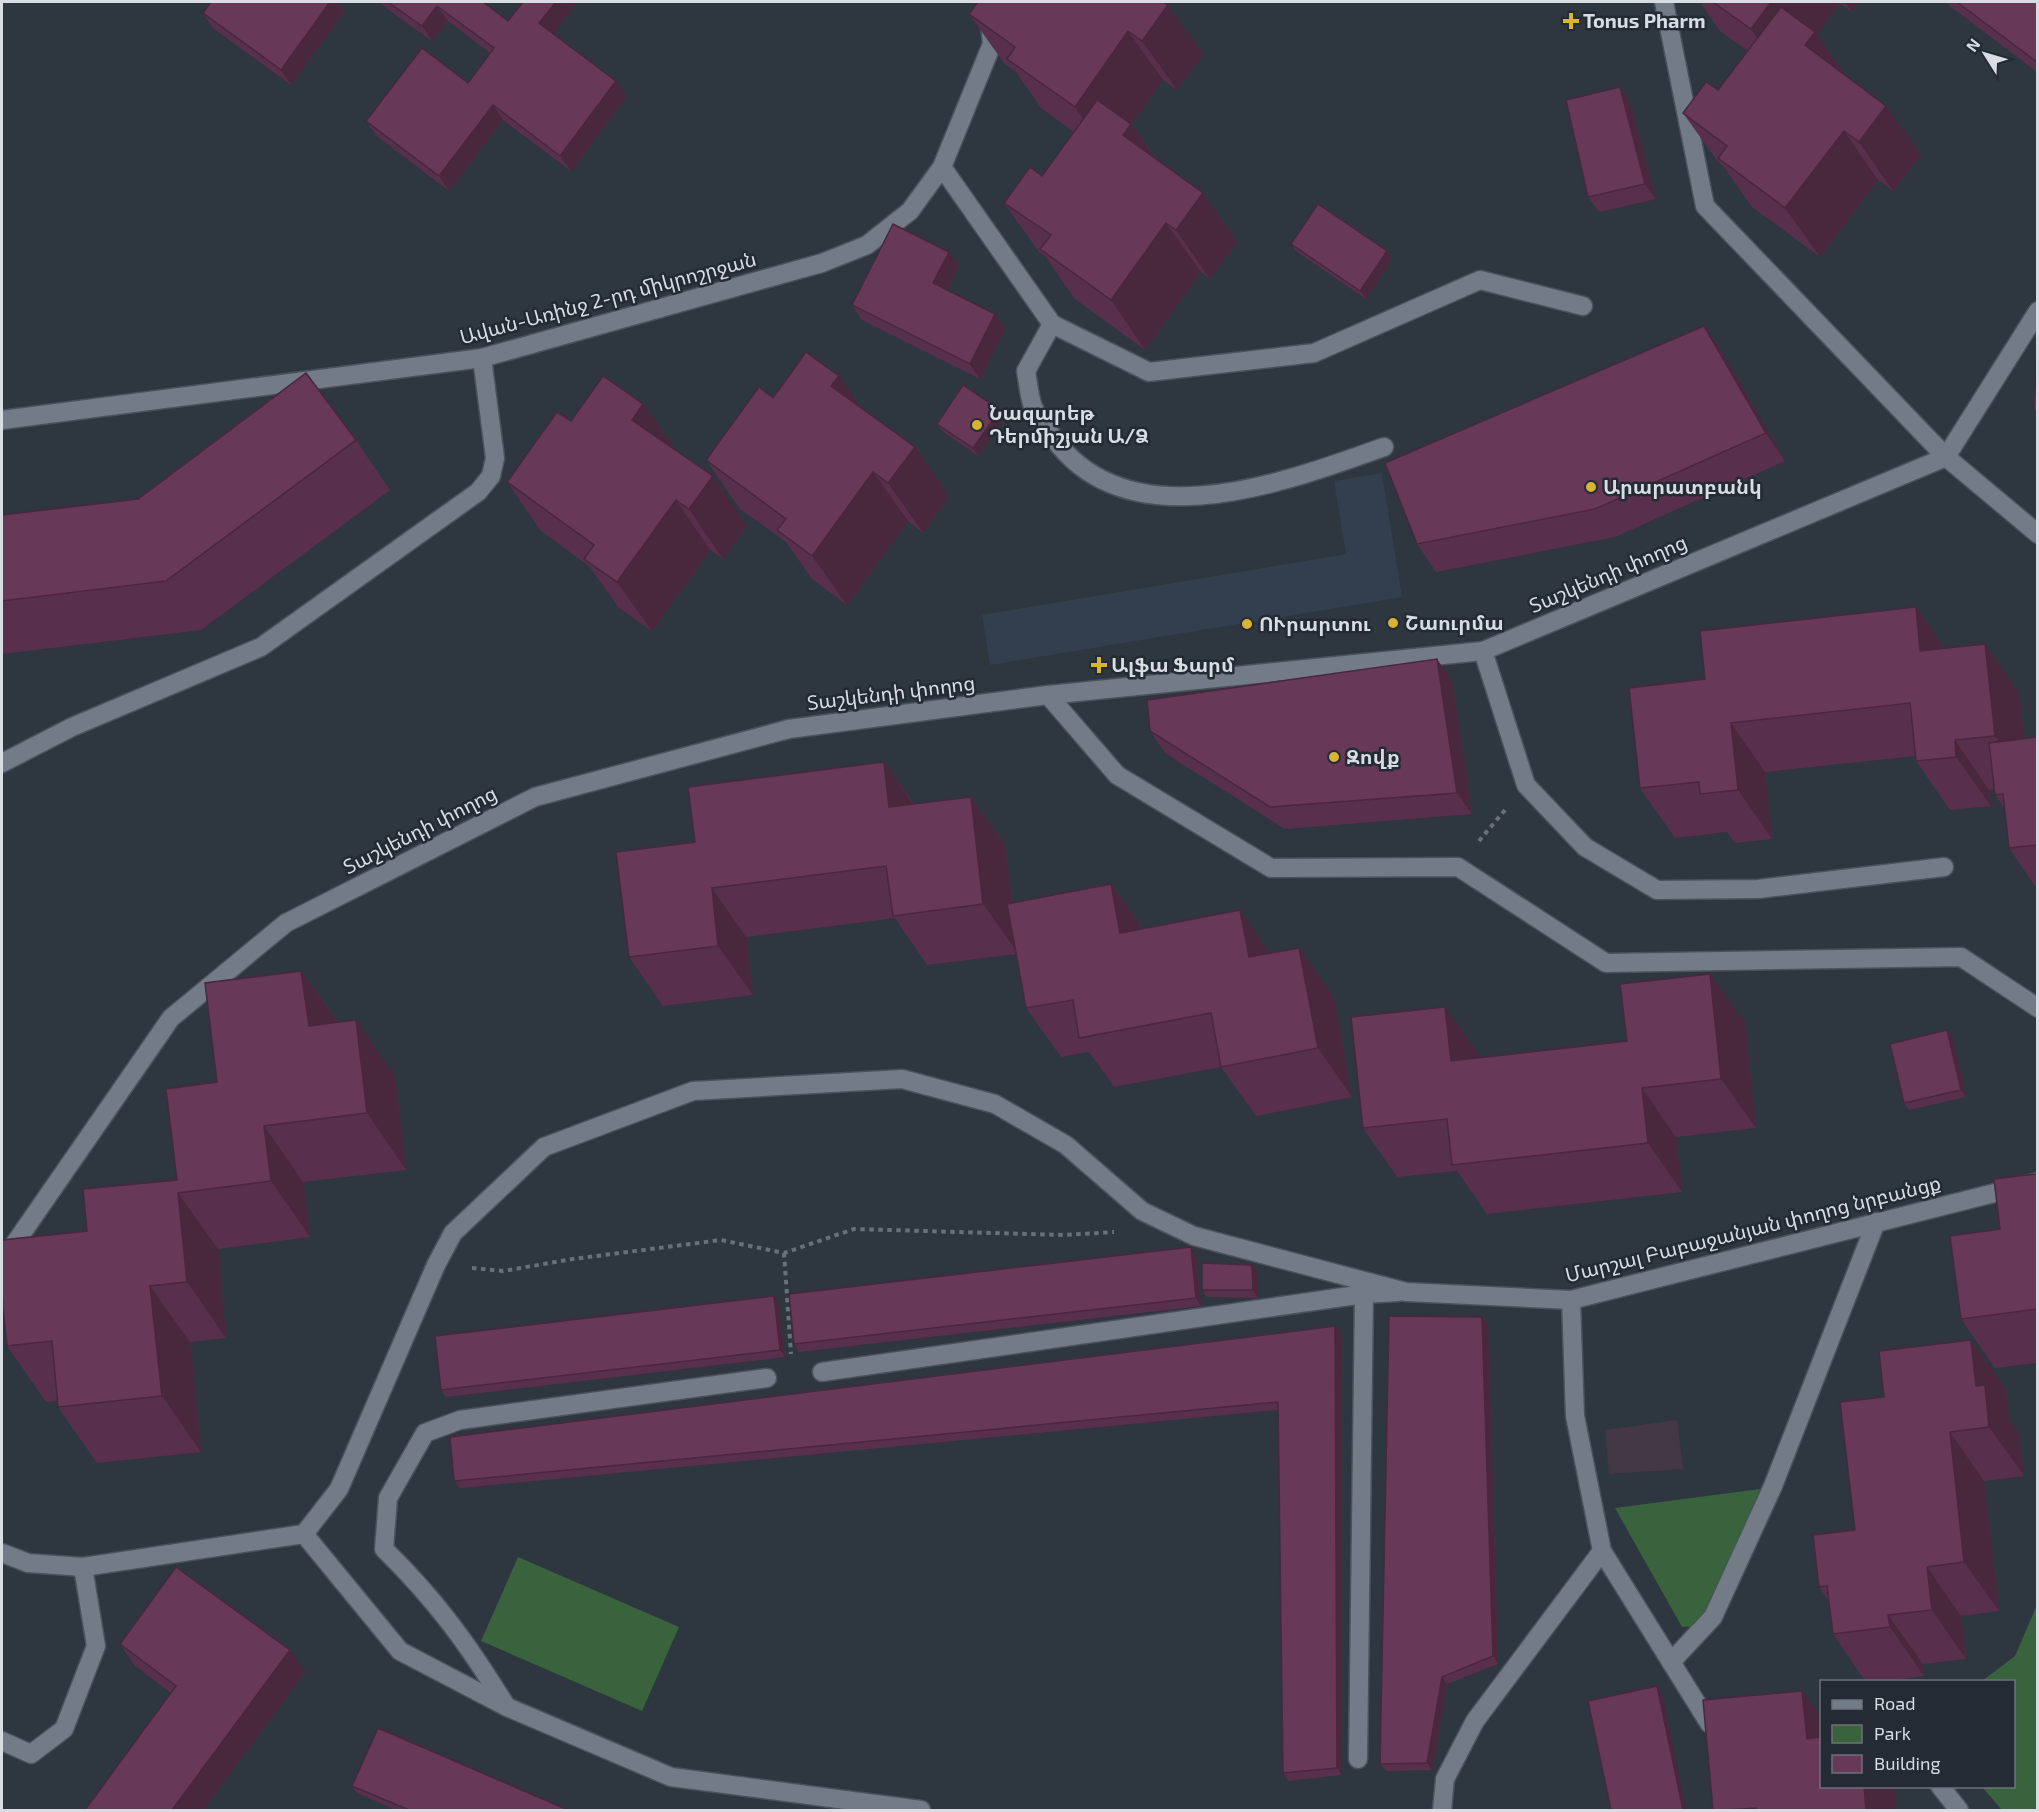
<svg xmlns="http://www.w3.org/2000/svg" width="2039" height="1812" font-family="'Exo 2','Noto Sans Armenian',sans-serif">
	<rect width="100%" height="100%" fill="#2e363f"/>
	<!-- built -->
	<polygon fill="#333f4e" points="1382,473 1402,597 990,665 982,615 1346,554 1334,481"/>
	<!-- industrial -->
	<polygon fill="#443846" points="1677,1420 1683,1469 1609,1474 1605,1430"/>
	<!-- green -->
	<g fill="#38633d">
		<polygon points="1760,1489 1702,1626 1682,1627 1615,1508"/>
		<polygon points="518,1557 679,1627 642,1711 481,1641"/>
		<polygon points="2037,1605 2037,1810 2002,1810 1982,1787 2014,1786 2014,1682 1982,1681 2015,1656"/>
	</g>
	<g fill="none" stroke-linecap="round" stroke-linejoin="round">
		<defs>
			<g id="lane">
				<polyline points="942,167 1052,324 1149,372 1314,353 1480,280 1583,306"/>
				<path d="M1052,324L1026,371C1028,382 1029,396 1033,407C1037,415 1043,423 1048,430C1121,545 1283,483 1384,447"/>
				<polyline points="1483,651 1526,785 1585,847 1657,890 1758,889 1944,867"/>
				<polyline points="1048,695 1117,775 1271,868 1458,867 1606,963 1961,957 2038,1008"/>
				<polyline points="2,763 72,727 261,647 478,492 491,476 495,458 482,358"/>
				<polyline points="1571,1300 1575,1416 1602,1551 1709,1723 1724,1723"/>
				<polyline points="822,1372 1364,1294 1398,1292"/>
				<polyline points="304,1534 400,1651 507,1707 671,1777 921,1810"/>
				<polyline points="1671,1662 1713,1617 1773,1486 1876,1222"/>
				<path d="M506,1706C468,1644 436,1600 384,1549L388,1498L425,1433L460,1420L767,1378"/>
				<polyline points="2,1741 31,1754 64,1729 96,1646 83,1567"/>
				<polyline points="1358,1759 1364,1294"/>
				<polyline points="1940,1786 1959,1810"/>
				<polyline points="1442,1810 1445,1779 1475,1721 1602,1551"/>
			</g>
			<g id="street">
				<polyline points="1664,2 1705,206 1946,457 2038,534"/>
				<polyline points="2,420 482,358 822,263 867,245 910,211 942,167 992,44 988,2"/>
				<polyline points="1946,457 2038,311"/>
				<polyline points="2,1262 171,1018 286,923 535,797 789,729 1048,695 1483,651 1946,457"/>
				<polyline points="2,1553 28,1563 83,1567 304,1534 339,1489 436,1265 453,1233 544,1147 693,1091 902,1079 995,1104 1066,1145 1142,1211 1194,1236 1406,1292 1571,1300 2038,1182"/>
			</g>
		</defs>
		<!-- lane casing -->
		<use href="#lane" stroke="#4c525b" stroke-width="21"/>
		<!-- street casing -->
		<use href="#street" stroke="#4c525b" stroke-width="21"/>
		<!-- path -->
		<g stroke="#697078" stroke-width="4" stroke-dasharray="4.5 4.5" stroke-linecap="butt">
			<polyline points="1479,841 1505,810"/>
			<polyline points="784,1253 791,1354"/>
			<polyline points="472,1268 503,1271 573,1259 721,1240 784,1253 854,1229 1063,1235 1114,1232"/>
		</g>
		<!-- lane -->
		<use href="#lane" stroke="#727b86" stroke-width="18"/>
		<!-- street -->
		<use href="#street" stroke="#727b86" stroke-width="18"/>
	</g>
	<!-- wall -->
	<g fill="#59304b">
		<polygon points="211,2 337,2 344,12 291,85 213,28 203,13"/>
		<polygon points="378,2 483,2 508,21 553,34 616,81 627,96 571,171 503,120 449,191 377,136 366,121 468,83 490,53 448,21 432,41"/>
		<polygon points="1163,2 1203,54 1177,90 1163,80 1131,124 1155,158 1203,193 1237,242 1210,279 1201,272 1145,350 1075,299 1045,256 1039,252 1004,203 1042,176 1074,132 1041,108 1016,72 1004,63 969,14"/>
		<polygon points="1700,2 1859,2 1852,12 1839,3 1817,35 1844,74 1921,155 1893,191 1878,180 1820,257 1752,207 1723,166 1718,162 1683,113 1718,90 1748,51 1720,31"/>
		<polygon points="1946,2 2037,2 2037,72 1950,6"/>
		<polygon points="1620,87 1630,102 1656,199 1599,212 1588,197"/>
		<polygon points="1291,244 1387,251 1392,259 1366,299 1296,251"/>
		<polygon points="959,266 947,290 995,314 1005,329 980,379 862,320 852,305"/>
		<polygon points="1723,354 1785,461 1615,537 1436,572 1417,544"/>
		<polygon points="773,398 862,409 949,496 923,533 908,521 847,605 812,579 786,542 740,509 706,460"/>
		<polygon points="643,404 675,449 747,525 723,559 710,550 652,631 619,608 589,566 541,531 507,482 571,421"/>
		<polygon points="1000,410 1005,417 978,456 942,431 937,424"/>
		<polygon points="356,440 390,490 201,630 2,654 2,515 138,499"/>
		<polygon points="1916,607 1944,648 2019,693 2024,739 2037,737 2037,889 2009,848 2005,809 1995,795 1994,789 1989,790 1991,806 1950,810 1916,761 1915,756 1765,772 1772,839 1735,843 1727,832 1675,838 1640,788 1705,679"/>
		<polygon points="1452,681 1472,814 1285,829 1165,753 1150,731"/>
		<polygon points="884,762 914,804 971,797 1005,846 1012,903 1111,884 1143,928 1270,953 1299,948 1334,997 1352,1097 1256,1116 1221,1067 1114,1087 1089,1052 1061,1057 1026,1008 1016,954 927,965 895,918 746,937 753,995 663,1006 629,957 695,842"/>
		<polygon points="301,971 338,1022 395,1076 406,1170 303,1182 310,1237 218,1249 226,1338 190,1342 201,1452 97,1463 58,1407 57,1401 46,1402 7,1346 87,1231 177,1180 217,1082"/>
		<polygon points="1745,1023 1756,1128 1676,1137 1682,1192 1487,1214 1457,1171 1397,1177 1363,1128 1480,1056 1480,1058 1627,1041"/>
		<polygon points="1953,1038 1966,1097 1909,1110 1904,1103"/>
		<polygon points="2037,1174 2037,1363 1995,1368 1961,1319 2000,1229"/>
		<polygon points="1196,1255 1201,1306 799,1352 794,1344"/>
		<polygon points="1258,1272 1258,1298 1207,1297 1202,1290"/>
		<polygon points="779,1304 785,1357 446,1397 441,1390"/>
		<polygon points="1482,1317 1488,1325 1498,1664 1447,1684 1432,1770 1386,1771 1380,1764"/>
		<polygon points="1341,1333 1342,1775 1288,1781 1283,1773 1278,1410 460,1488 454,1481"/>
		<polygon points="2006,1389 2009,1419 2019,1434 2024,1476 1984,1481 1999,1611 1961,1616 1966,1659 1923,1664 1924,1676 1880,1682 1866,1682 1833,1634 1828,1600 1819,1587 1855,1530 1840,1402"/>
		<polygon points="120,1644 305,1672 203,1810 85,1810 171,1693 135,1666"/>
		<polygon points="352,1786 568,1810 396,1810 357,1793"/>
		<polygon points="1821,1786 1894,1786 1896,1810 1713,1810"/>
	</g>
	<!-- shaded-wall -->
	<g fill="#49273d">
		<polygon points="330,2 337,2 344,12 291,85 281,70"/>
		<polygon points="556,2 577,2 550,38 539,23"/>
		<polygon points="1771,2 1838,2 1839,3 1817,35 1849,81 1786,78 1751,29"/>
		<polygon points="1845,2 1859,2 1852,12"/>
		<polygon points="1168,5 1203,54 1177,90 1142,41"/>
		<polygon points="437,6 448,21 432,41 422,26"/>
		<polygon points="1128,31 1163,80 1131,124 1165,173 1109,156 1075,107"/>
		<polygon points="616,81 627,96 571,171 560,156"/>
		<polygon points="1620,87 1630,102 1656,199 1645,184"/>
		<polygon points="493,105 503,120 449,191 439,176"/>
		<polygon points="1886,106 1921,155 1893,191 1859,142"/>
		<polygon points="1844,131 1878,180 1820,257 1785,208"/>
		<polygon points="1203,193 1237,242 1210,279 1176,230"/>
		<polygon points="1166,223 1201,272 1145,350 1111,300"/>
		<polygon points="1387,251 1392,259 1366,299 1360,291"/>
		<polygon points="949,252 959,266 943,298 933,283"/>
		<polygon points="995,314 1005,329 980,379 970,364"/>
		<polygon points="1704,326 1723,354 1785,461 1766,433"/>
		<polygon points="839,376 873,425 831,386"/>
		<polygon points="643,404 678,453 632,420"/>
		<polygon points="1000,410 1005,417 978,456 973,448"/>
		<polygon points="915,447 949,496 923,533 888,483"/>
		<polygon points="873,472 908,521 847,605 812,556"/>
		<polygon points="713,476 747,525 723,559 689,509"/>
		<polygon points="676,500 710,550 652,631 617,582"/>
		<polygon points="1916,607 1950,657 1920,651"/>
		<polygon points="1985,644 2019,693 2029,785 1995,736"/>
		<polygon points="1437,659 1452,681 1472,814 1457,793"/>
		<polygon points="1731,723 1765,772 1772,839 1738,790"/>
		<polygon points="1955,740 1989,790 1991,806 1956,757"/>
		<polygon points="884,762 918,811 889,807"/>
		<polygon points="971,797 1005,846 1018,953 983,904"/>
		<polygon points="1111,884 1146,933 1120,933"/>
		<polygon points="712,888 746,937 753,995 718,946"/>
		<polygon points="1240,910 1274,959 1249,957"/>
		<polygon points="1299,948 1334,997 1352,1097 1318,1048"/>
		<polygon points="301,971 341,1027 309,1026"/>
		<polygon points="1710,974 1745,1023 1756,1128 1721,1079"/>
		<polygon points="1445,1007 1480,1056 1485,1110 1451,1061"/>
		<polygon points="356,1020 395,1076 406,1170 367,1113"/>
		<polygon points="1947,1030 1953,1038 1966,1097 1961,1090"/>
		<polygon points="1642,1088 1676,1137 1682,1192 1648,1143"/>
		<polygon points="264,1126 303,1182 310,1237 271,1181"/>
		<polygon points="178,1193 218,1249 226,1338 187,1282"/>
		<polygon points="1191,1247 1196,1255 1201,1306 1196,1298"/>
		<polygon points="1252,1265 1258,1272 1258,1298 1253,1290"/>
		<polygon points="150,1286 190,1342 201,1452 162,1396"/>
		<polygon points="774,1296 779,1304 785,1357 780,1350"/>
		<polygon points="1482,1317 1488,1325 1498,1664 1493,1656"/>
		<polygon points="1335,1326 1341,1333 1342,1775 1337,1768"/>
		<polygon points="1971,1340 2006,1389 2009,1419 2019,1434 2024,1476 1989,1427 1976,1386"/>
		<polygon points="1950,1432 1984,1481 1999,1611 1964,1562"/>
		<polygon points="1927,1567 1961,1616 1966,1659 1932,1610"/>
		<polygon points="1888,1615 1923,1664 1924,1676 1890,1627"/>
		<polygon points="290,1650 305,1672 203,1810 172,1810"/>
		<polygon points="1442,1677 1447,1684 1432,1770 1427,1763"/>
		<polygon points="1657,1686 1662,1694 1686,1810 1683,1810"/>
		<polygon points="1802,1691 1821,1718 1821,1760 1807,1739"/>
		<polygon points="1864,1786 1894,1786 1896,1810 1866,1810"/>
	</g>
	<!-- building -->
	<g fill="#683857" stroke="#49273d" stroke-width="1.5">
		<polygon points="211,2 330,2 281,70 203,13"/>
		<polygon points="388,2 483,2 508,21 523,2 556,2 539,23 616,81 560,156 493,105 439,176 366,121 422,48 468,83 494,48 437,6 422,26"/>
		<polygon points="978,2 1163,2 1168,5 1142,41 1128,31 1075,107 1007,59 1015,47 969,14"/>
		<polygon points="1713,2 1771,2 1751,29"/>
		<polygon points="1957,2 2037,2 2037,62"/>
		<polygon points="1781,7 1815,32 1805,45 1886,106 1859,142 1844,131 1785,208 1718,158 1727,146 1683,113 1706,82 1718,90"/>
		<polygon points="1620,87 1645,184 1588,197 1566,100"/>
		<polygon points="1097,100 1131,124 1123,135 1203,193 1176,230 1166,223 1111,300 1040,249 1051,235 1004,203 1030,167 1042,176"/>
		<polygon points="1318,204 1387,251 1360,291 1291,244"/>
		<polygon points="893,224 949,252 933,283 995,314 970,364 852,305"/>
		<polygon points="1704,326 1766,433 1595,509 1417,544 1385,463"/>
		<polygon points="806,352 839,376 831,386 915,447 888,483 873,472 812,556 777,530 786,519 706,460 759,387 773,398"/>
		<polygon points="2037,354 2037,417 2034,408"/>
		<polygon points="306,373 356,440 166,581 2,601 2,515 138,499"/>
		<polygon points="603,376 643,404 632,420 713,476 689,509 676,500 617,582 584,559 594,545 507,482 557,412 571,421"/>
		<polygon points="963,385 1000,410 973,448 937,424"/>
		<polygon points="1916,607 1920,651 1985,644 1995,736 1955,740 1956,757 1916,761 1910,703 1731,723 1738,790 1700,794 1699,782 1640,788 1629,688 1705,679 1700,631"/>
		<polygon points="1437,659 1457,793 1270,807 1150,731 1147,700"/>
		<polygon points="2037,737 2037,845 2009,848 2003,794 1995,795 1989,743"/>
		<polygon points="884,762 889,807 971,797 983,904 893,916 886,866 712,888 718,946 629,957 616,852 695,842 688,787"/>
		<polygon points="1111,884 1120,933 1240,910 1249,957 1299,948 1318,1048 1221,1067 1211,1013 1079,1038 1073,1000 1026,1008 1007,904"/>
		<polygon points="301,971 309,1026 356,1020 367,1113 264,1126 271,1181 178,1193 187,1282 150,1286 162,1396 58,1407 52,1341 7,1346 2,1297 2,1240 87,1231 83,1189 177,1180 166,1089 217,1082 205,983"/>
		<polygon points="1710,974 1721,1079 1642,1088 1648,1143 1452,1165 1447,1119 1363,1128 1351,1017 1445,1007 1451,1061 1627,1041 1620,984"/>
		<polygon points="1947,1030 1961,1090 1904,1103 1890,1044"/>
		<polygon points="2037,1174 2037,1309 1961,1319 1950,1236 2000,1229 1994,1179"/>
		<polygon points="1191,1247 1196,1298 794,1344 789,1294"/>
		<polygon points="1202,1263 1252,1265 1253,1290 1202,1290"/>
		<polygon points="774,1296 780,1350 441,1390 435,1336"/>
		<polygon points="1389,1316 1482,1317 1493,1656 1442,1677 1427,1763 1380,1764"/>
		<polygon points="1335,1326 1337,1768 1283,1773 1278,1402 454,1481 450,1437"/>
		<polygon points="1971,1340 1976,1386 1985,1385 1989,1427 1950,1432 1964,1562 1927,1567 1932,1610 1888,1615 1890,1627 1833,1634 1827,1586 1819,1587 1813,1535 1855,1530 1840,1402 1884,1397 1879,1351"/>
		<polygon points="176,1567 290,1650 172,1810 85,1810 176,1686 120,1644"/>
		<polygon points="1657,1686 1683,1810 1611,1810 1588,1701"/>
		<polygon points="1802,1691 1807,1739 1821,1737 1821,1786 1864,1786 1866,1810 1756,1810 1756,1808 1726,1810 1713,1810 1703,1700"/>
		<polygon points="378,1728 568,1810 409,1810 352,1786"/>
	</g>
	<!-- markers -->
	<g fill="#d7b434" stroke="#242b35" stroke-width="2">
		<path d="M1568 12h6v6h6v6h-6v6h-6v-6h-6v-6h6z"/>
		<circle cx="977" cy="425" r="6"/>
		<circle cx="1591" cy="487" r="6"/>
		<circle cx="1393" cy="623" r="6"/>
		<circle cx="1247" cy="624" r="6"/>
		<path d="M1096 656h6v6h6v6h-6v6h-6v-6h-6v-6h6z"/>
		<circle cx="1334" cy="757" r="6"/>
	</g>
	<g text-anchor="middle" stroke-width="5" stroke-linejoin="round" paint-order="stroke">
		<!-- poi labels -->
		<g font-size="20" font-weight="bold" fill="#d8dce3" stroke="#242b35" text-anchor="start">
			<text x="1583" y="28">Tonus Pharm</text>
			<text x="989" y="420">Նազարեթ<tspan x="989" dy="23">Դերմիշյան Ա/Ձ</tspan></text>
			<text x="1603" y="494">Արարատբանկ</text>
			<text x="1405" y="630">Շաուրմա</text>
			<text x="1259" y="631">ՈՒրարտու</text>
			<text x="1111" y="672">Ալֆա Ֆարմ</text>
			<text x="1346" y="764">Զովք</text>
		</g>
		<!-- street labels -->
		<g font-size="20" fill="#d8dce3" stroke="#242b35">
			<text transform="translate(608 298) rotate(-15)" y="7">Ավան-Առինջ 2-րդ միկրոշրջան</text>
			<text transform="translate(1608 574) rotate(-23)" y="7">Տաշկենդի փողոց</text>
			<text transform="translate(891 693) rotate(-7)" y="7">Տաշկենդի փողոց</text>
			<text transform="translate(420 830) rotate(-27)" y="7">Տաշկենդի փողոց</text>
			<text transform="translate(1753 1229) rotate(-14)" y="7">Մարշալ Բաբաջանյան փողոց նրբանցք</text>
		</g>
	</g>
	<!-- border -->
	<rect width="2039" height="1812" fill="none" stroke="#d8dce3" stroke-width="6"/>
	<!-- legend -->
	<rect x="1820" y="1680" width="195" height="108" fill="#242b35" stroke="#6c727b" stroke-width="1.5"/>
	<rect x="1832" y="1700" width="30" height="9" fill="#727b86" stroke="#6c727b" stroke-width="1.5"/>
	<text x="1874" y="1710" font-size="18" fill="#d8dce3">Road</text>
	<rect x="1832" y="1725" width="30" height="18" fill="#38633d" stroke="#6c727b" stroke-width="1.5"/>
	<text x="1874" y="1740" font-size="18" fill="#d8dce3">Park</text>
	<rect x="1832" y="1755" width="30" height="18" fill="#683857" stroke="#6c727b" stroke-width="1.5"/>
	<text x="1874" y="1770" font-size="18" fill="#d8dce3">Building</text>
	<!-- north arrow -->
	<g transform="translate(1985 54) rotate(307)" stroke="#242b35" stroke-width="4.5" paint-order="stroke">
	<path d="M0-4.5L10 22L0 15L-10 22Z" fill="#d8dce3"/>
	<text y="-9" font-size="16" font-weight="bold" text-anchor="middle" fill="#d8dce3">N</text>
	</g>
</svg>
